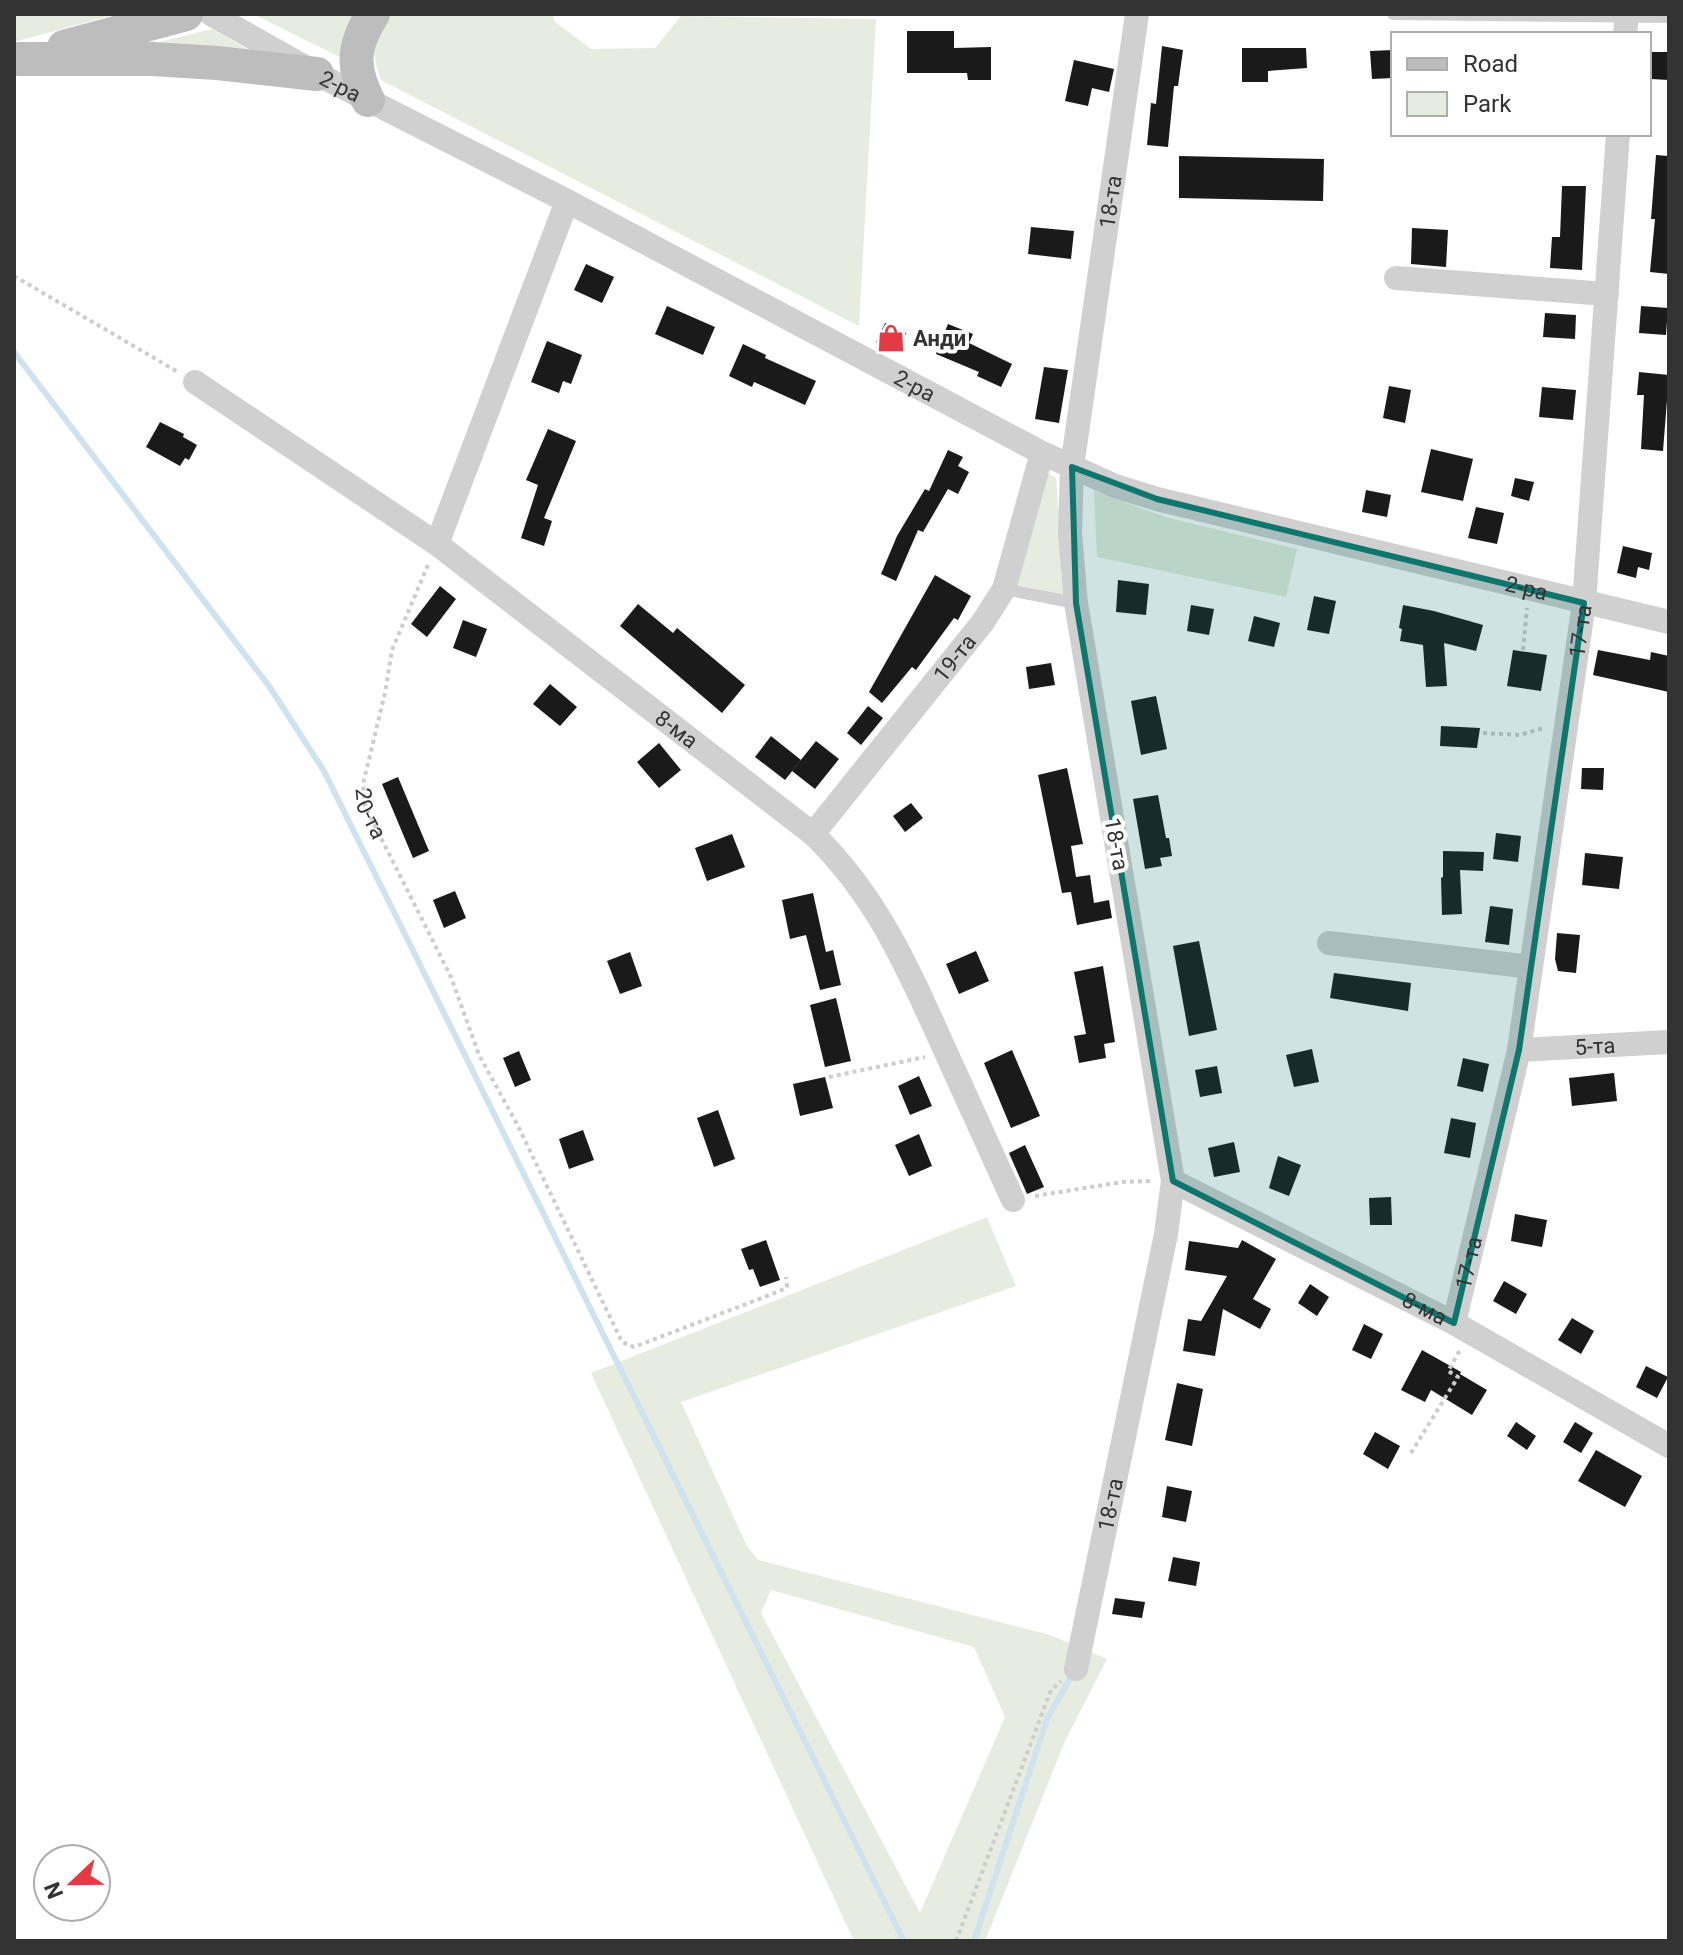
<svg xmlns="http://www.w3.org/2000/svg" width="1683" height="1955" font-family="Roboto,sans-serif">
	<rect width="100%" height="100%" fill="#fff"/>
	<!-- green -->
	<g fill="#e6ecdf" fill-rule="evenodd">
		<polygon points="14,14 117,14 14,42"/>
		<polygon points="253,14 358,14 352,63"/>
		<path d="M389,14H553L554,21L591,49L655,48L681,16L876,19L859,326L381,80C370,51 374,40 389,14Z"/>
		<polygon points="212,29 261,57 123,51"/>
		<polygon points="1045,472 1056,478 1065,595 1016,585"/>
		<polygon points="1094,491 1165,517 1297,549 1286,597 1097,557"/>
		<path d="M987,1217L1016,1286L681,1402L747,1546L758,1560L1050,1635L1107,1659L1065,1741L985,1941H854L591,1373ZM771,1590L974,1647L1005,1717L920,1913L761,1613Z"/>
	</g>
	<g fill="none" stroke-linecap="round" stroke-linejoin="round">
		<!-- stream -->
		<g stroke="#cfe2ee" stroke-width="6">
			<polyline points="14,352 269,686 324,771 904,1941"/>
			<polyline points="974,1941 1047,1719 1072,1675"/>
		</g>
	</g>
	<!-- building -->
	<g fill="#1a1a1a">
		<polygon points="907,31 954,31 954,48 991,47 991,80 968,80 967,73 907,73"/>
		<polygon points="1162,46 1183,50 1178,86 1174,86 1168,147 1147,145 1151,103 1156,104"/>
		<polygon points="1242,48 1306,48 1307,68 1268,71 1268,82 1242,82"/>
		<polygon points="1393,50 1393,78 1372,79 1370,51"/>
		<polygon points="1651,52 1669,52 1669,80 1651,79"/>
		<polygon points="1074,60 1114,69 1109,92 1092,88 1088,106 1065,101"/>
		<polygon points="1656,155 1669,156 1669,274 1650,272 1655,219 1651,219"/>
		<polygon points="1179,156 1324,159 1323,201 1179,198"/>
		<polygon points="1562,186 1586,186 1582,270 1550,268 1552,237 1560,237"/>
		<polygon points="1031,227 1074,231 1071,259 1028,254"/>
		<polygon points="1412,228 1448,230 1446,267 1411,264"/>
		<polygon points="586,264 614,277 602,303 574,290"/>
		<polygon points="667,306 715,327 703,355 655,334"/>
		<polygon points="1641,306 1668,308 1666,335 1639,333"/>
		<polygon points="1545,313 1576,315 1575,339 1543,337"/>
		<polygon points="885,323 906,333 897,352 876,342"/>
		<polygon points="948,324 973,334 969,343 1012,364 1001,387 977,376 979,372 936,354"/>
		<polygon points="547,341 582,355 571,384 563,381 559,393 531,382"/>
		<polygon points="743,344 766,355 765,358 816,381 805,405 754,382 752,387 729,376"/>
		<polygon points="1044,367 1068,370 1059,423 1035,419"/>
		<polygon points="1639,372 1669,375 1663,451 1641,449 1644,395 1637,395"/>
		<polygon points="1389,386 1411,390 1405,423 1383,418"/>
		<polygon points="1542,387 1576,390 1573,420 1539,417"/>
		<polygon points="160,422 184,434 183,437 197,445 189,460 185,458 180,466 146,447"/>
		<polygon points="548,429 576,441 544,518 552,521 544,546 521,538 538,485 526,480"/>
		<polygon points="1431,449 1473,459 1463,501 1421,492"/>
		<polygon points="948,450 963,457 958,466 969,472 958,494 948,489 923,532 918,530 896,581 881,574 897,536 925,489 929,491"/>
		<polygon points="1515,478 1534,482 1529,501 1511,496"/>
		<polygon points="1366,490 1391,495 1387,517 1362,512"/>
		<polygon points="1476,507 1504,513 1497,544 1468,538"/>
		<polygon points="1623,546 1652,553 1649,570 1638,567 1636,578 1617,573"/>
		<polygon points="935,575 971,596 958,620 954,618 916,670 912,667 882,703 869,692"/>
		<polygon points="1118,580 1149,584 1146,615 1116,612"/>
		<polygon points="440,586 456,599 427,637 411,624"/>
		<polygon points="1314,596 1336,601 1329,634 1307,630"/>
		<polygon points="638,604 673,633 677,628 745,685 722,713 620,626"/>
		<polygon points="1191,605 1214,609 1209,635 1187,631"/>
		<polygon points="1403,605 1434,611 1483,625 1476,651 1444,643 1447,686 1426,687 1423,645 1400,641 1402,629 1399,628"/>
		<polygon points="1254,616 1280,623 1274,647 1248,641"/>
		<polygon points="463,620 487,629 476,657 453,648"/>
		<polygon points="1513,650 1547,655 1541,691 1507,686"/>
		<polygon points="1598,650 1650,660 1651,652 1669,656 1669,692 1593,675"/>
		<polygon points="1051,663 1055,685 1029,689 1026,667"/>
		<polygon points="550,684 577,707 560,726 533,704"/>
		<polygon points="1156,696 1167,749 1141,755 1131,701"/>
		<polygon points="868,706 883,718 861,745 847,733"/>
		<polygon points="1441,726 1480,728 1477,748 1440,746"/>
		<polygon points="771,736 801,760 785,780 755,757"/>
		<polygon points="816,741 839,759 815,789 792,771"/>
		<polygon points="659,743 681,770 659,788 637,762"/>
		<polygon points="1067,768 1083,844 1071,846 1076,877 1090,875 1094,903 1109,900 1112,918 1077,925 1071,892 1062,893 1038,775"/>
		<polygon points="1582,768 1604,768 1603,790 1581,789"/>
		<polygon points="398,777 429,851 413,858 382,784"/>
		<polygon points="1158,795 1166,838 1169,838 1172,856 1160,858 1162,866 1145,869 1133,799"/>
		<polygon points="911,803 923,818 905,832 893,816"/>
		<polygon points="1496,833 1521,836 1518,862 1493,859"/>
		<polygon points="732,834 745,867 707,881 695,848"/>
		<polygon points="1443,851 1484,852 1483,871 1460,870 1462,914 1442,915 1441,878 1443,877"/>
		<polygon points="1585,853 1623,857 1619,889 1582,885"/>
		<polygon points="455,891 466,918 444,928 433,900"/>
		<polygon points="813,893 826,952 833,950 841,985 820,990 806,935 790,939 782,900"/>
		<polygon points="1490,906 1513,909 1509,945 1485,942"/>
		<polygon points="1557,933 1580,935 1576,973 1558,971 1555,959"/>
		<polygon points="1199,941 1217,1030 1189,1036 1173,946"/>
		<polygon points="976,951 989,981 959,994 946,964"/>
		<polygon points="630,952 642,986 620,994 607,961"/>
		<polygon points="1103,966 1115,1042 1104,1044 1106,1058 1079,1063 1074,1036 1086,1034 1074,972"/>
		<polygon points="1334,973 1411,983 1408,1011 1330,998"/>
		<polygon points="836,998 851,1061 825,1067 810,1005"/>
		<polygon points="1312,1049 1319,1082 1294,1087 1286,1055"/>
		<polygon points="1012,1050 1040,1116 1011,1128 984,1063"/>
		<polygon points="519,1051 531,1080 515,1087 503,1058"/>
		<polygon points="1463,1058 1489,1064 1483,1092 1457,1086"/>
		<polygon points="1217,1066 1222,1093 1200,1097 1195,1070"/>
		<polygon points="1614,1073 1617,1101 1572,1106 1569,1078"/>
		<polygon points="919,1076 932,1106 910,1115 898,1086"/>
		<polygon points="825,1077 833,1108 800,1116 793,1084"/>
		<polygon points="718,1110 735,1159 714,1167 697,1118"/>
		<polygon points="1451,1118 1476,1123 1470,1158 1444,1153"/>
		<polygon points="583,1130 594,1160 569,1169 559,1139"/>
		<polygon points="919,1134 932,1166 909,1176 895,1145"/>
		<polygon points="1234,1142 1240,1172 1214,1177 1208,1148"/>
		<polygon points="1025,1145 1044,1187 1027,1194 1009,1153"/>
		<polygon points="1278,1156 1301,1165 1289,1196 1269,1188"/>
		<polygon points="1391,1197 1392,1225 1370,1225 1369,1198"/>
		<polygon points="1515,1214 1547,1220 1542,1247 1511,1241"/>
		<polygon points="766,1240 780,1280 760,1287 753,1269 749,1270 741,1249"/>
		<polygon points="1242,1240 1276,1259 1253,1299 1271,1309 1260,1329 1223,1309 1215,1356 1183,1351 1188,1319 1201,1321 1227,1276 1185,1270 1189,1241 1238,1248"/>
		<polygon points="1504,1281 1527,1294 1516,1314 1493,1301"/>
		<polygon points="1310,1284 1329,1297 1317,1316 1298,1303"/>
		<polygon points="1572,1318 1594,1331 1581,1354 1558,1340"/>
		<polygon points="1364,1324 1383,1334 1371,1359 1352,1350"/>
		<polygon points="1422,1350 1461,1372 1460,1374 1487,1390 1472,1415 1431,1390 1425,1402 1401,1390"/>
		<polygon points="1646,1366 1668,1377 1657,1398 1636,1387"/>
		<polygon points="1177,1383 1203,1389 1192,1446 1165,1440"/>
		<polygon points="1516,1422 1536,1436 1527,1450 1507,1436"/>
		<polygon points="1575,1422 1593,1433 1581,1453 1563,1442"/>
		<polygon points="1375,1432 1400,1446 1388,1469 1363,1454"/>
		<polygon points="1596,1450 1642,1476 1625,1507 1578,1481"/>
		<polygon points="1167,1486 1192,1491 1186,1522 1162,1517"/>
		<polygon points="1173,1557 1200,1562 1196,1586 1168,1581"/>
		<polygon points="1115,1598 1145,1602 1142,1618 1112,1614"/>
	</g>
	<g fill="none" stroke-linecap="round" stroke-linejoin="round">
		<!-- path -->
		<g stroke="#cdcdcd" stroke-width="4" stroke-dasharray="4 4" stroke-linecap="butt">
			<polyline points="14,276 178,372"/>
			<path id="s1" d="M428,565L392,650L385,693L363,784L365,806L451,977L479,1055L517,1124L622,1342L634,1347L780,1291L787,1287L786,1277"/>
			<polyline points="1523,650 1527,608"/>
			<polyline points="1483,733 1520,735 1543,728"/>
			<polyline points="829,1077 925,1057"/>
			<polyline points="1035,1196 1122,1182 1153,1181"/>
			<polyline points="1411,1453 1458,1377 1448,1371 1460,1350"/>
			<polyline points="956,1941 1051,1690 1061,1681"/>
		</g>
		<!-- service -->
		<g stroke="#d0d0d0" stroke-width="12">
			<polyline points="1393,14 1669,17"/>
			<polyline points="1004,589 1076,603"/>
		</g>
		<!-- minor -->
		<g stroke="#d0d0d0" stroke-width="24">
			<path id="s2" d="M211,14L317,74L567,201L1042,453L1115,486L1157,499L1669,622"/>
			<polyline points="1625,34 1627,14"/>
			<polyline points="1396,278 1607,294"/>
			<path id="s3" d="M195,382L437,544L813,834C877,896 908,968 944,1048C967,1099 990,1149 1013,1200"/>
			<polyline points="437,544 567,201"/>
			<path id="s4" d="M813,834L983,622L1004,589L1042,453"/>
			<polyline points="1329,943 1531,967"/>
			<path id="s5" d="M1519,1050L1669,1042"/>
			<path id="s6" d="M1173,1181L1454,1323L1669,1446"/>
			<path id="s7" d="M1454,1323L1519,1050L1584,603L1618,134"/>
			<path id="s8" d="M1076,1669L1166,1234L1173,1181L1076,603L1070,533L1072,467L1137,14"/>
		</g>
		<!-- secondary -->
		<g stroke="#bdbdbd" stroke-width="34">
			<polyline points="64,47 186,14"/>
			<polyline points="19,59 152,59 217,63 317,74"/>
			<path d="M368,100C351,67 353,45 373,14"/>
		</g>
	</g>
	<!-- marked area -->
	<path fill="#0f766e" fill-opacity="0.2" stroke="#0f766e" stroke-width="6" stroke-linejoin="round" d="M1072,467L1157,499L1584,603L1519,1050L1454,1323L1173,1181L1076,603Z"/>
	<!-- icons -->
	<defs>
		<symbol id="shop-bare" viewBox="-9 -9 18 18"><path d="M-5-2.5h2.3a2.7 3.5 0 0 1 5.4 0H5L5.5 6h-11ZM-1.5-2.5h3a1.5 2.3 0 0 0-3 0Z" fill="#e63946" stroke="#fff" stroke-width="2.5" paint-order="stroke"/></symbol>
	</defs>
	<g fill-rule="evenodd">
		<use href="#shop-bare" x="871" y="318" width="40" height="40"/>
	</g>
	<g text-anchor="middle" stroke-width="8" stroke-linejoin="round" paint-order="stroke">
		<!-- street labels -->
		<g font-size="22" fill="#333" stroke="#fff">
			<text dy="8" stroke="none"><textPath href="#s2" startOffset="148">2-ра</textPath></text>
			<text dy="8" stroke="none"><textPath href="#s8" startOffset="1488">18-та</textPath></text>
			<text dy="8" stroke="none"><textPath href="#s2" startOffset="796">2-ра</textPath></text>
			<text dy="8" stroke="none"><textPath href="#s2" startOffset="1444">2-ра</textPath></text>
			<text dy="8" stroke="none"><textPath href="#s7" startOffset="704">17-та</textPath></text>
			<text dy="8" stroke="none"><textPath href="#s4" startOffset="226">19-та</textPath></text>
			<text dy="8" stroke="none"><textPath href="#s3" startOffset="594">8-ма</textPath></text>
			<text dy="8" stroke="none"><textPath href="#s1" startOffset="260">20-та</textPath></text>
			<text transform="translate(1117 844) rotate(80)" y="8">18-та</text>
			<text dy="8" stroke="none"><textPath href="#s5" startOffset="76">5-та</textPath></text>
			<text dy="8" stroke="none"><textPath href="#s7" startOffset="62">17-та</textPath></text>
			<text dy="8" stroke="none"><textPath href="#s6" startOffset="282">8-ма</textPath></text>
			<text dy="8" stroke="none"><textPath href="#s8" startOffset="168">18-та</textPath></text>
		</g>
		<!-- poi labels -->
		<g font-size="22" font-weight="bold" fill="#333" stroke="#fff" text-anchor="start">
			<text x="913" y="346">Анди</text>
		</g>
	</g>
	<!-- border -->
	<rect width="1683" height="1955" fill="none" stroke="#333333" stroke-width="32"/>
	<!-- legend -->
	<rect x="1391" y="32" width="260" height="104" fill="#ffffff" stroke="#adadad" stroke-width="2"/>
	<rect x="1407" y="58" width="40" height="12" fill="#bdbdbd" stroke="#adadad" stroke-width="2"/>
	<text x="1463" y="72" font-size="24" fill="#333333">Road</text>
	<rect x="1407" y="92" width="40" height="24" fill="#e6ecdf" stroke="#adadad" stroke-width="2"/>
	<text x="1463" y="112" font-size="24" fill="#333333">Park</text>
	<!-- north arrow -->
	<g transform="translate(72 1883) rotate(248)"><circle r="38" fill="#ffffff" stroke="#adadad" stroke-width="2"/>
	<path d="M0-6L14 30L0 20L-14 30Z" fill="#e63946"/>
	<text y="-12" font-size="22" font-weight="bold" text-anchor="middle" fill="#333333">N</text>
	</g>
</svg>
